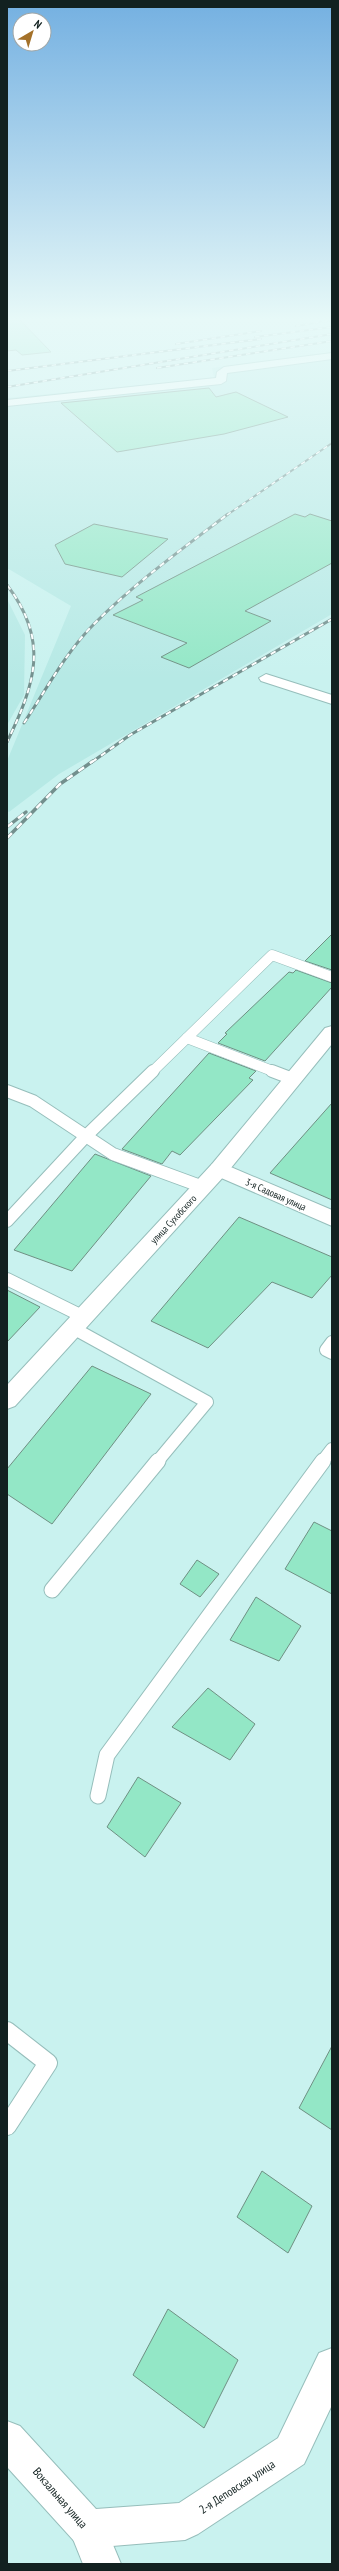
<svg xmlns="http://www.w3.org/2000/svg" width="339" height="2571" font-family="'PT Sans Narrow',sans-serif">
	<rect width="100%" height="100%" fill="#c9f2ef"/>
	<!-- built -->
	<g fill="#b6e9e5">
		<polygon points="332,353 332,614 59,774 9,812 7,811 7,761 71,606 7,568 7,398 214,378 212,368"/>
		<polygon points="7,599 25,635 24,695 7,725"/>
	</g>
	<!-- building -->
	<g fill="#93e7c6" stroke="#6f9083">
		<polygon points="7,319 19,319 51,352 22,355 16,350 7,351"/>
		<polygon points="209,388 216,397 236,392 288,417 224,434 117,452 61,403"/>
		<polygon points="295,514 305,517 310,514 332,521 332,563 245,611 271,621 189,668 161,657 187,643 113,615 143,600 136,597"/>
		<polygon points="94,524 168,539 122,577 65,564 55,545"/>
		<polygon points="332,934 332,970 305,961"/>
		<polygon points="296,970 332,983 332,987 265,1061 218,1043 227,1034 225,1033 289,972 293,973"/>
		<polygon points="209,1053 256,1071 249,1078 253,1080 180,1155 172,1151 162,1164 122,1149"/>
		<polygon points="332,1103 332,1200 270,1173"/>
		<polygon points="95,1154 151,1176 72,1271 14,1250"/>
		<polygon points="239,1217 332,1257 332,1275 312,1298 272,1282 208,1348 151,1321"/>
		<polygon points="7,1290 40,1307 7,1342"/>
		<polygon points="92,1366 151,1394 52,1524 7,1494 7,1469"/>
		<polygon points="314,1522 332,1531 332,1594 285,1569"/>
		<polygon points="197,1560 219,1574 200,1597 180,1584"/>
		<polygon points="256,1597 301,1626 279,1661 230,1640"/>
		<polygon points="208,1688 255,1724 230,1760 172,1727"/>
		<polygon points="138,1777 181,1803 145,1857 107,1827"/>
		<polygon points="332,2046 332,2130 299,2108"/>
		<polygon points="262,2171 312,2206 288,2253 237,2217"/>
		<polygon points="168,2309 238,2360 204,2428 133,2375"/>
	</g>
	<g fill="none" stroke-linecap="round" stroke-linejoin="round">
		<defs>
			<g id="lane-far3">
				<polyline points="187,1038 275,1072"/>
				<polyline points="152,1072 272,955 332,977"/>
			</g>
			<g id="lane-far2">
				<polyline points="272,1071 293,1079"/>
				<polyline points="7,1091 33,1101 113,1154 203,1187"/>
				<polyline points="7,1221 86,1136 153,1071"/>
				<polyline points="7,1279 84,1317"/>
				<polyline points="73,1328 207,1402 157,1462"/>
				<polyline points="332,1342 326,1350 332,1353"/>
				<polyline points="322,1462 332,1449"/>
			</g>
			<g id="lane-far1">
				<polyline points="52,1590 158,1461"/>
				<polyline points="98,1796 107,1755 323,1461"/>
			</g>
			<polyline id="lane" points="7,2031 48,2063 7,2126"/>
			<g id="street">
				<polygon points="332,353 332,359 227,373 226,381 221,384 7,406 7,400 216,378 217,372 224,367"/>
				<polygon points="266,674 332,695 332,704 261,681 259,678"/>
				<polygon points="219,1162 332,1210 332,1226 212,1174 209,1169 212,1164"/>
				<polygon points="88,2510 101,2516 121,2564 83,2564 69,2529 75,2516"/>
			</g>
			<g id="secondary">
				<polygon points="332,1026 332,1044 226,1174 15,1406 7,1409 7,1385 212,1164 325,1028"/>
				<polygon points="332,2348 332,2405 304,2464 198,2534 185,2540 88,2548 75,2542 7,2467 7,2421 20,2426 96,2509 179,2503 278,2438 319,2353"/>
			</g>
		</defs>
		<!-- lane-far3 casing -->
		<use href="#lane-far3" stroke="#96bebb" stroke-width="11"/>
		<!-- lane-far2 casing -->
		<use href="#lane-far2" stroke="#96bebb" stroke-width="14"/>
		<!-- lane-far1 casing -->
		<use href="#lane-far1" stroke="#96bebb" stroke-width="17"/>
		<!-- lane casing -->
		<use href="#lane" stroke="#96bebb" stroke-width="20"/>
		<!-- street casing -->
		<use href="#street" stroke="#96bebb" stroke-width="2"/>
		<!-- secondary casing -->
		<use href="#secondary" stroke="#96bebb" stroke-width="2"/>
		<!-- lane-far3 -->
		<use href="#lane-far3" stroke="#fff" stroke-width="10"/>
		<!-- lane-far2 -->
		<use href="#lane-far2" stroke="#fff" stroke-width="12"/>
		<!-- lane-far1 -->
		<use href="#lane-far1" stroke="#fff" stroke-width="15"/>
		<!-- lane -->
		<use href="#lane" stroke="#fff" stroke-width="18"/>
		<!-- street -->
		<use href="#street" fill="#fff" fill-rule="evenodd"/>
		<!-- secondary -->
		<use href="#secondary" fill="#fff" fill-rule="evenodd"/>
		<defs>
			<g id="rail-far2">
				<polyline points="296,326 332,320"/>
				<polyline points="255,337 332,327"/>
				<polyline points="176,344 261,331"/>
				<polyline points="157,368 332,341"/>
				<polyline points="7,371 261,339"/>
				<polyline points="7,387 332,334"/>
				<polyline points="227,515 332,443"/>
			</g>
			<g id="rail-far1">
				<path d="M7,585C50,641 35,684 7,742"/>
				<path d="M24,723C46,690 66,652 94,624C135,583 182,549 228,514"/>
				<polyline points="92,762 130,735 332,619"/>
			</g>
			<g id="rail">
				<polyline points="7,827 26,812"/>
				<polyline points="7,838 60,784 93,761"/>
			</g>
		</defs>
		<!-- rail-far2 casing -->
		<use href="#rail-far2" stroke="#738f8d" stroke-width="2"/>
		<!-- rail-far1 casing -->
		<use href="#rail-far1" stroke="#738f8d" stroke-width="3"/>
		<!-- rail casing -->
		<use href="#rail" stroke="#738f8d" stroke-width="3.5"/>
		<!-- rail-far2 -->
		<use href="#rail-far2" stroke="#fff" stroke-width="1.5" stroke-dasharray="4.5" stroke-linecap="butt"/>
		<!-- rail-far1 -->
		<use href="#rail-far1" stroke="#fff" stroke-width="2" stroke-dasharray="5.5" stroke-linecap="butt"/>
		<!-- rail -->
		<use href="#rail" stroke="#fff" stroke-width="2.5" stroke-dasharray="7" stroke-linecap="butt"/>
	</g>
	<!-- sky -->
	<linearGradient id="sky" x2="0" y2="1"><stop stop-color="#74b0e1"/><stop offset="0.47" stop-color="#e7f9f8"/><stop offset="1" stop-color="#e7f9f8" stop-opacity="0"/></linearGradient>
	<rect width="339" height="679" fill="url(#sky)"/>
	<g text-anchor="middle" stroke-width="3" stroke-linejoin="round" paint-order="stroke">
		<!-- street labels -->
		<g font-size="10" fill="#122120" stroke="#fff">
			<text transform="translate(276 1194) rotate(24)" y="4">3-я Садовая улица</text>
			<text transform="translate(173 1219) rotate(-47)" y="4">улица Сухобского</text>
		</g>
		<!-- near-street labels -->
		<g font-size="12" fill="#122120" stroke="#fff">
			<text transform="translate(237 2487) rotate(-33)" y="4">2-я Деповская улица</text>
			<text transform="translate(60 2498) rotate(49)" y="4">Вокзальная улица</text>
		</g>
	</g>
	<!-- border -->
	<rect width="339" height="2571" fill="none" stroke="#122120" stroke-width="16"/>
	<!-- north arrow -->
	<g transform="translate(32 32) rotate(38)"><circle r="19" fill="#ffffff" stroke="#a0a6a6"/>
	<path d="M0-3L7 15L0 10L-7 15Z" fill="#a47129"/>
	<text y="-6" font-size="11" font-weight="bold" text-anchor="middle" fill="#122120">N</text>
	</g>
</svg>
